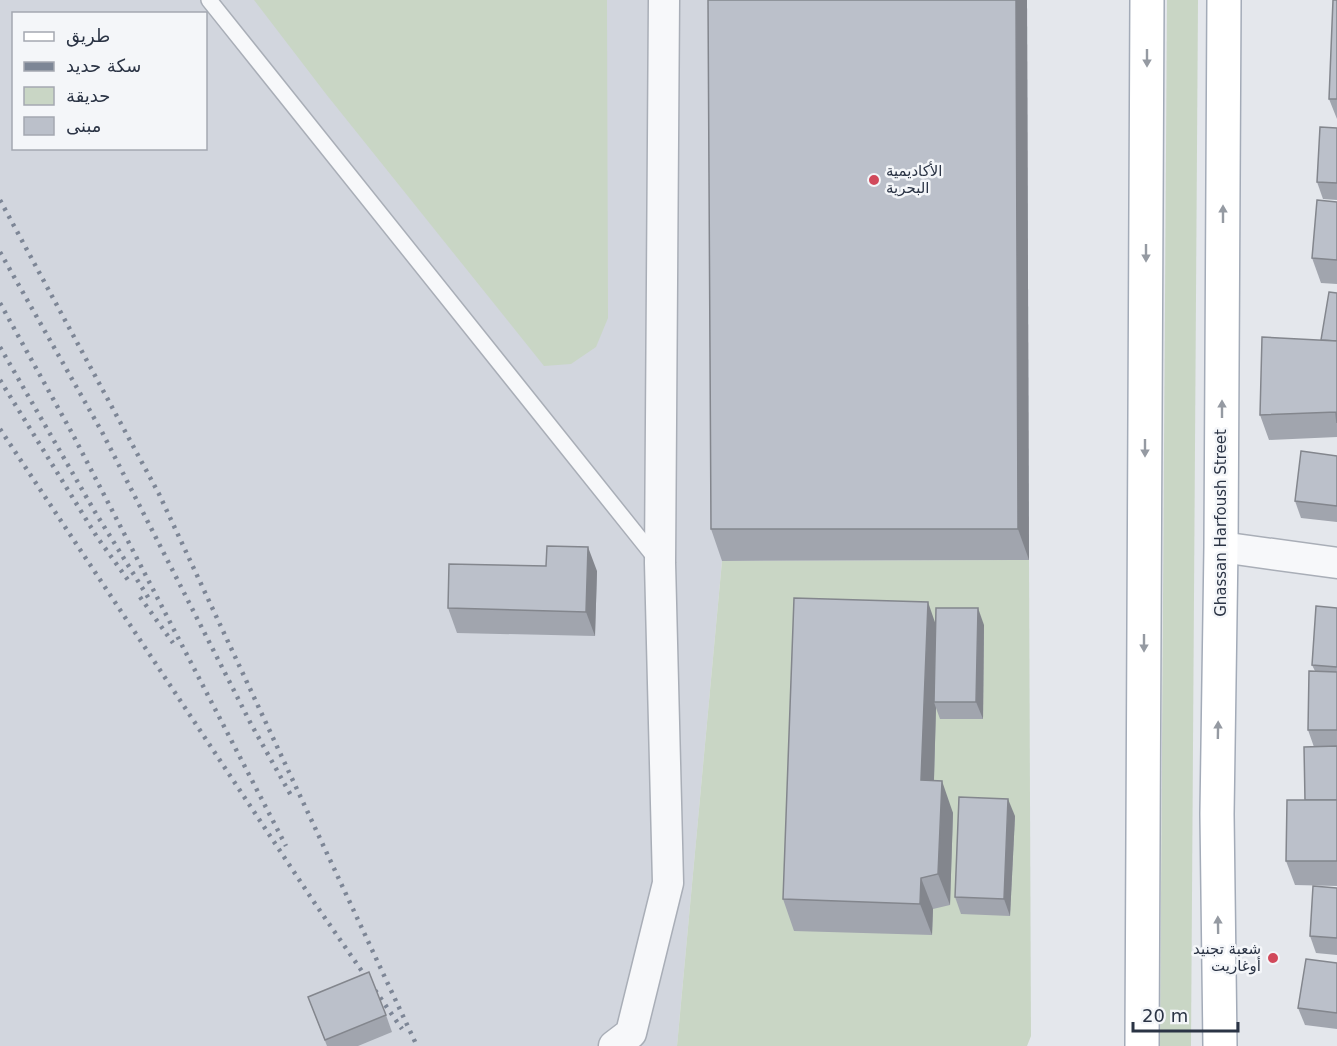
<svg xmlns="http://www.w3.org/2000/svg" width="1337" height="1046" font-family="'DejaVu Sans',Vazirmatn,sans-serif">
	<rect width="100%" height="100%" fill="#e4e7ec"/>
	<!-- built -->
	<path fill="#d2d6de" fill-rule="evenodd" d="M0,0H719L722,561L677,1046H0ZM14,14H206V148H14Z"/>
	<!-- green -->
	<g fill="#c9d6c5">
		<polygon points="254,0 607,0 608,318 596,347 571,364 544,366 326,94"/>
		<polygon points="1167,0 1198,0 1191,1046 1160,1046"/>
		<polygon points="1029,560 1031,1036 1027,1046 677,1046 722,561"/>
	</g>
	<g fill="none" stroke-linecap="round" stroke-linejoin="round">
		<defs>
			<polyline id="lane" points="209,0 657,560"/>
			<g id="street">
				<polyline points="1221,547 1337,563"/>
				<polyline points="614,1046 631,1033 668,883 660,563 664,0"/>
			</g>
			<g id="primary">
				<polyline points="1142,1046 1147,0"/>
				<polyline points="1220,1046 1217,814 1221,547 1224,0"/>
			</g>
		</defs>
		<!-- lane casing -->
		<use href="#lane" stroke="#a9aeb7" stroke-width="18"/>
		<!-- street casing -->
		<use href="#street" stroke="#a9aeb7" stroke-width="33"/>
		<!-- primary casing -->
		<use href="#primary" stroke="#a3abb8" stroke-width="36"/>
		<!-- lane -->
		<use href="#lane" stroke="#f7f8fa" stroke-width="15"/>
		<!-- street -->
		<use href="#street" stroke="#f7f8fa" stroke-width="30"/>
		<!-- primary -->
		<use href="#primary" stroke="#fff" stroke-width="33"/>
		<!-- rail -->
		<g stroke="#7d8696" stroke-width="4.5" stroke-dasharray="3 6" stroke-linecap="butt">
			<polyline points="0,200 159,494 417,1046"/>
			<polyline points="0,252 102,432 251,724 293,799"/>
			<polyline points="0,303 72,433 286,846"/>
			<polyline points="0,347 95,512 151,602"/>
			<polyline points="0,380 97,537 128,580"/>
			<polyline points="0,429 316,905 402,1029"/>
			<polyline points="140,597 173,643"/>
		</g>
	</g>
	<!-- wall -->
	<g fill="#a1a5ae">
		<polygon points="708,0 1027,0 1029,560 722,561 711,529"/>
		<polygon points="1337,0 1337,119 1329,99"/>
		<polygon points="1337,128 1337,200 1323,199 1317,182"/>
		<polygon points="1337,202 1337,284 1321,283 1312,258"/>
		<polygon points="1337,293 1337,437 1269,440 1260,415 1321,340"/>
		<polygon points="1337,456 1337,522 1301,518 1295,501"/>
		<polygon points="597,571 595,636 457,633 448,608"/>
		<polygon points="1337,608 1337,886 1295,885 1286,861 1305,800 1314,747 1308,730 1315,671 1312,665"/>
		<polygon points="935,623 984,625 983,719 940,719 936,708 934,781 953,813 950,905 933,909 932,935 794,931 783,899"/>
		<polygon points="1015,816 1010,916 961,914 955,897"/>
		<polygon points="1337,888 1337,955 1316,953 1310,936"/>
		<polygon points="1337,963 1337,1029 1305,1025 1298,1008"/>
		<polygon points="308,997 386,1015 392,1032 358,1046 327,1046"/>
	</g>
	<!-- shaded-wall -->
	<g fill="#83868d">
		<polygon points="1016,0 1027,0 1029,560 1018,529"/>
		<polygon points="588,547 597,571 595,636 586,612"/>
		<polygon points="928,602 939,634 934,702 936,708 933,812 921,780"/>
		<polygon points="978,608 984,625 983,719 976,702"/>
		<polygon points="942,781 953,813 950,905 938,874"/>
		<polygon points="1008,799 1015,816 1010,916 1004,899"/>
		<polygon points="921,878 933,909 932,935 920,904"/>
	</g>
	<!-- building -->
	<g fill="#bbc0ca" stroke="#83868d" stroke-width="1.5">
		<polygon points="708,0 1016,0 1018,529 711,529"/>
		<polygon points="1333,0 1337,0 1337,99 1329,99"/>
		<polygon points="1320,127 1337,128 1337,183 1317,182"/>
		<polygon points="1317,200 1337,202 1337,260 1312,258"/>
		<polygon points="1329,292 1337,293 1337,341 1321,340"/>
		<polygon points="1262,337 1337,341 1337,423 1336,412 1260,415"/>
		<polygon points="1301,451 1337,456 1337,506 1295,501"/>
		<polygon points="547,546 588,547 586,612 448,608 449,564 546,566"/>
		<polygon points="794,598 928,602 921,780 942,781 938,874 921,878 920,904 783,899"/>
		<polygon points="1316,606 1337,608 1337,667 1312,665"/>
		<polygon points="936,608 978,608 976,702 934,702"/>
		<polygon points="1309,671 1337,672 1337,730 1308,730"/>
		<polygon points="1337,746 1337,800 1305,800 1304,747"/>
		<polygon points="959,797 1008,799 1004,899 955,897"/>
		<polygon points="1287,800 1337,800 1337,861 1286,861"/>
		<polygon points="1313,886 1337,888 1337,938 1310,936"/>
		<polygon points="1306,959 1337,963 1337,1013 1298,1008"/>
		<polygon points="369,972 386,1015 325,1040 308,997"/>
	</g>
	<!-- one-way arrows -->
	<defs><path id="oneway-solid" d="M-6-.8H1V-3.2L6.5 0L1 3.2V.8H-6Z" transform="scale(1.5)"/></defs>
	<g fill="#959aa2">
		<use href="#oneway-solid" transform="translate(1147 58) rotate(90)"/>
		<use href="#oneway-solid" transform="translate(1223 214) rotate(-90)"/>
		<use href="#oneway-solid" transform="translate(1146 253) rotate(90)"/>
		<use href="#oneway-solid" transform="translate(1222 409) rotate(-90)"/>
		<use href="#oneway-solid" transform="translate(1145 448) rotate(90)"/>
		<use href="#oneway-solid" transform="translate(1144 643) rotate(90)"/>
		<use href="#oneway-solid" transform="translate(1218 730) rotate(-89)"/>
		<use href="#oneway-solid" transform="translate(1218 925) rotate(-91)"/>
	</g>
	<!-- markers -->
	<g fill="#d1495b" stroke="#f4f6f9" stroke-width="2">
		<circle cx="874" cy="180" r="6"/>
		<circle cx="1273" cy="958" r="6"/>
	</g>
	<g text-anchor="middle" stroke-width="5" stroke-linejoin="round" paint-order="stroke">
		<!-- poi labels -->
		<g font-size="15" fill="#2b3445" stroke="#f4f6f9" text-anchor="start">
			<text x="886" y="176">الأكاديمية<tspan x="886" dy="17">البحرية</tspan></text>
			<text x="1261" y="954" text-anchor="end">شعبة تجنيد<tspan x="1261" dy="17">أوغاريت</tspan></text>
		</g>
		<!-- street labels -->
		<g font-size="15" fill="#2b3445" stroke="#f4f6f9">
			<text transform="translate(1221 523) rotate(-90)" y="5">Ghassan Harfoush Street</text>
		</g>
	</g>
	<!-- legend -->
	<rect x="12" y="12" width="195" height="138" fill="#f4f6f9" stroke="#a4a8b1" stroke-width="1.5"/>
	<rect x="24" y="32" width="30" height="9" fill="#ffffff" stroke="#a4a8b1" stroke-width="1.5"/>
	<text x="66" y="42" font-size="18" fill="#2b3445">طريق</text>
	<rect x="24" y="62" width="30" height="9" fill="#7d8696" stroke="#a4a8b1" stroke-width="1.5"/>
	<text x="66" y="72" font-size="18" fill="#2b3445">سكة حديد</text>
	<rect x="24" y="87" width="30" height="18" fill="#c9d6c5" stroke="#a4a8b1" stroke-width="1.5"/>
	<text x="66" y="102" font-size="18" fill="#2b3445">حديقة</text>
	<rect x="24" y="117" width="30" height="18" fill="#bbc0ca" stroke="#a4a8b1" stroke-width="1.5"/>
	<text x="66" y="132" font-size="18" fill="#2b3445">مبنى</text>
	<!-- scale -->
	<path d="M1133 1022v9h105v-9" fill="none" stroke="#2b3445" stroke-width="3"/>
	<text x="1142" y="1022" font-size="18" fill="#2b3445" stroke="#f4f6f9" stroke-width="4.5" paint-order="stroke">20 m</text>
</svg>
